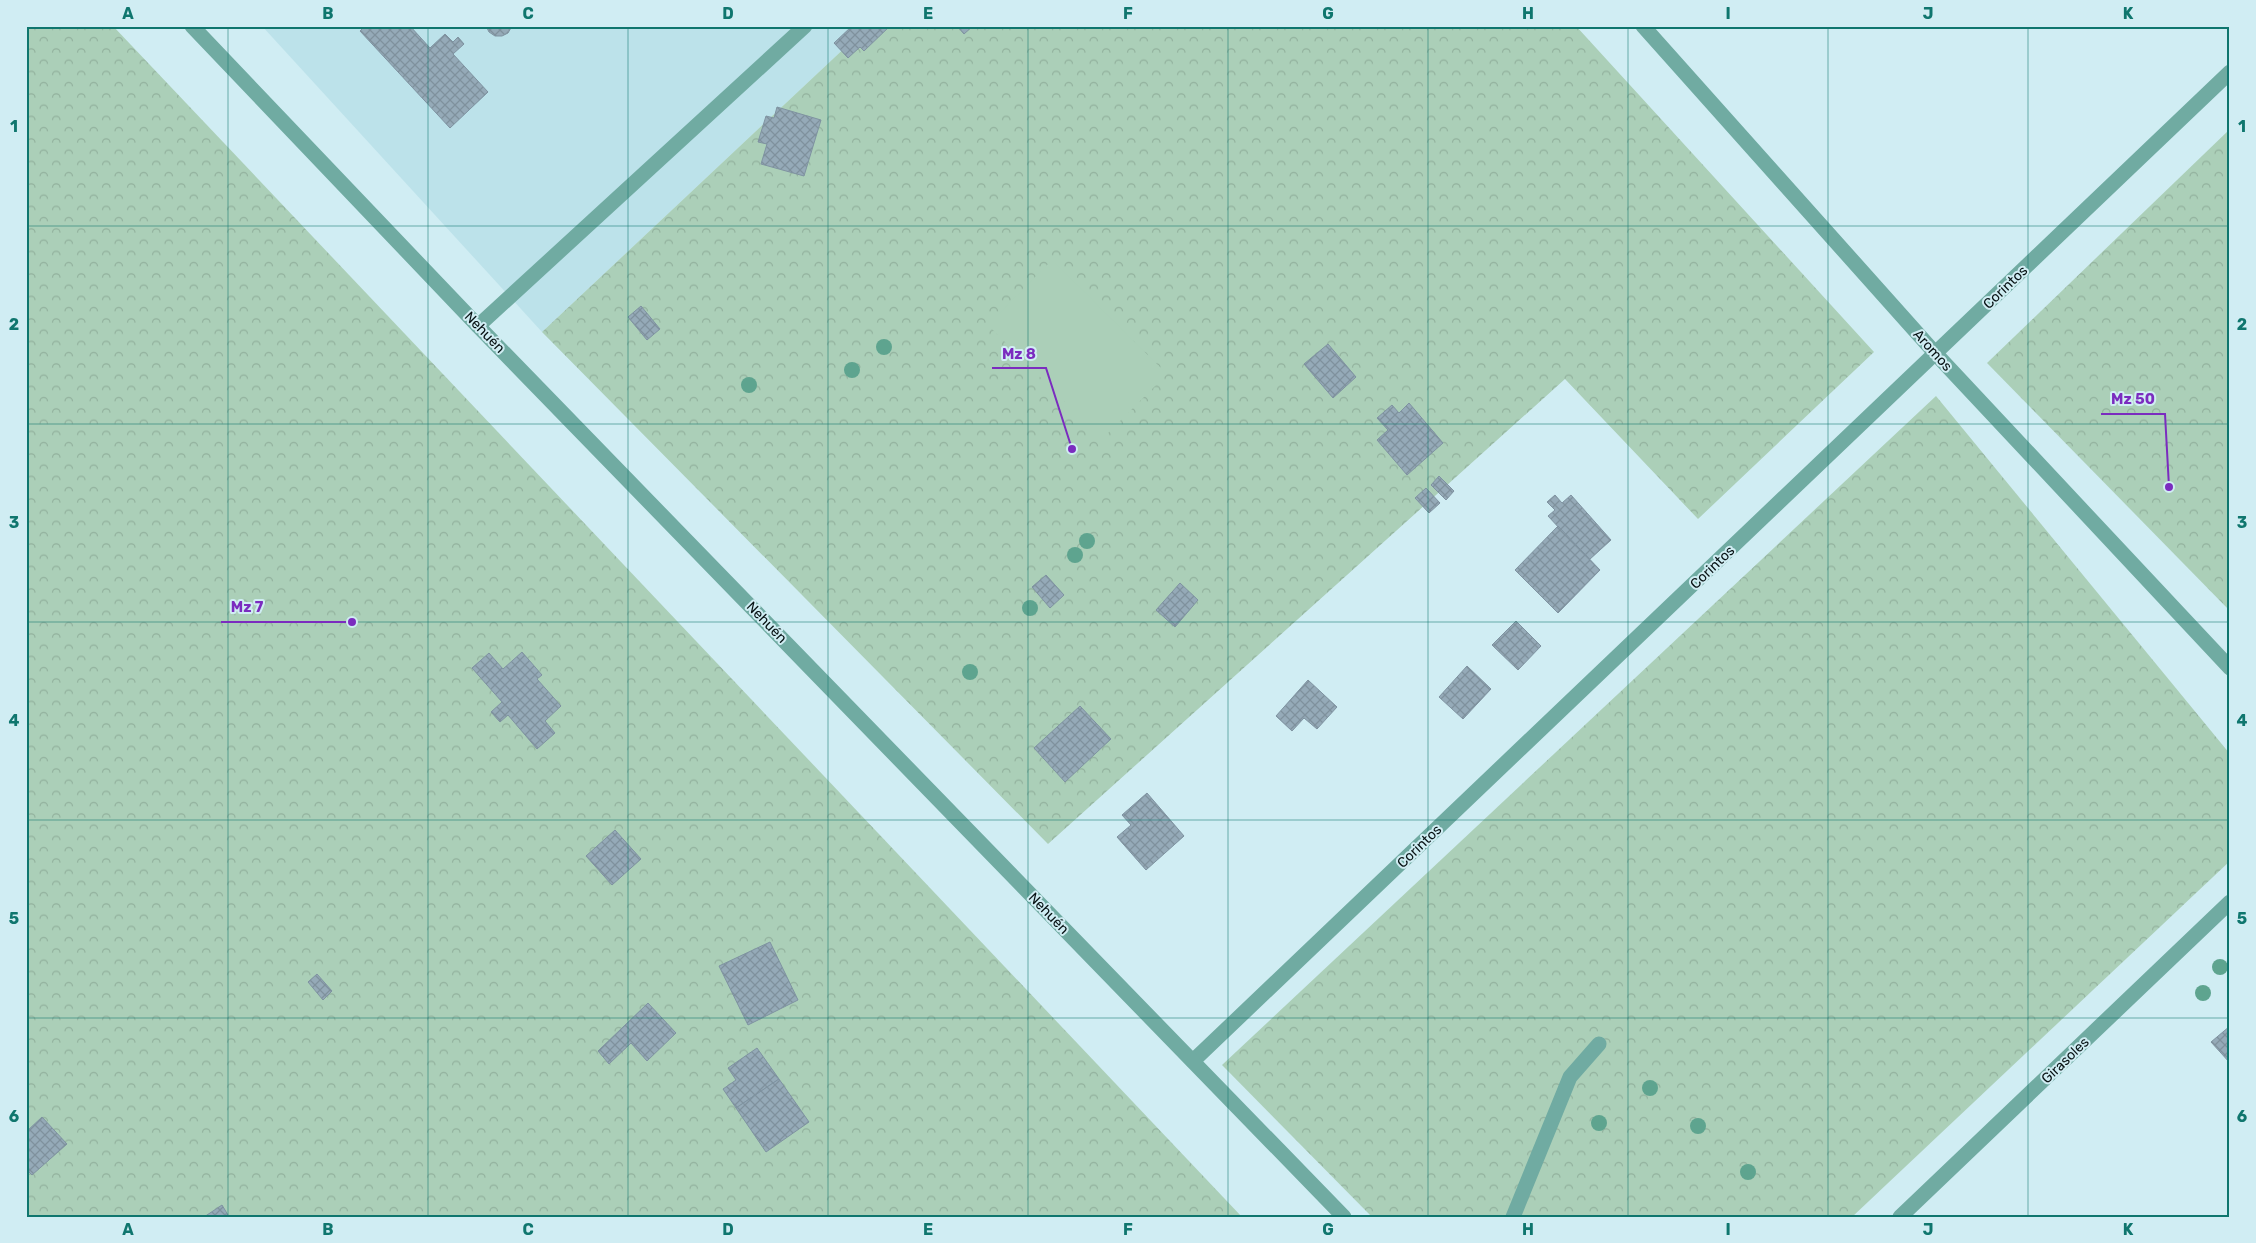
<svg xmlns="http://www.w3.org/2000/svg" width="2256" height="1243" font-family="Rubik,sans-serif">
	<defs>
		<pattern id="forest-crowns" width="20" height="18" patternUnits="userSpaceOnUse" patternTransform="scale(1.25)"><rect width="20" height="18" fill="#abcfb8"/><path d="M2 6a3 3 0 1 1 6 0M12 15a3 3 0 1 1 6 0" fill="none" stroke="#92b19d"/></pattern>
		<pattern id="building-cross-hatch" width="8" height="8" patternUnits="userSpaceOnUse" patternTransform="scale(1.25)"><rect width="8" height="8" fill="#95aab8"/><path d="M0 0l8 8M0 8l8-8" fill="none" stroke="#7f919d"/></pattern>
	</defs>
	<rect width="100%" height="100%" fill="#d0edf3"/>
	<!-- built -->
	<polygon fill="#bce2ea" points="262,26 868,26 542,332"/>
	<!-- forest -->
	<g fill="url(#forest-crowns)">
		<polygon points="26,26 113,26 1242,1217 26,1217"/>
		<polygon points="868,26 1576,26 1874,352 1698,519 1565,379 1048,844 542,332"/>
		<polygon points="2230,129 2230,611 1987,363"/>
		<polygon points="1936,396 2230,754 2230,861 1852,1217 1372,1217 1222,1065"/>
	</g>
	<!-- pitch -->
	<polygon fill="#abcfb8" points="1052,260 1167,374 1102,439 988,325"/>
	<!-- building -->
	<g fill="url(#building-cross-hatch)" stroke="#7f93a1">
		<polygon points="365,26 410,26 430,48 445,34 453,42 458,37 464,44 453,54 488,92 450,128 360,31"/>
		<polygon points="512,26 508,33 502,36 495,36 489,32 486,26"/>
		<polygon points="852,26 890,26 864,51 860,47 848,58 834,43"/>
		<polygon points="957,26 973,26 964,34"/>
		<polygon points="777,107 821,120 804,176 761,164 767,144 758,142 766,116 774,118"/>
		<polygon points="641,306 660,329 647,340 628,317"/>
		<polygon points="1328,344 1356,377 1333,398 1304,364"/>
		<polygon points="1409,403 1443,443 1407,475 1377,440 1388,430 1377,418 1392,405 1399,413"/>
		<polygon points="1439,476 1454,491 1446,500 1431,485"/>
		<polygon points="1426,488 1440,503 1429,513 1415,498"/>
		<polygon points="1555,495 1562,503 1571,495 1611,540 1589,560 1548,516 1555,510 1547,502"/>
		<polygon points="1558,526 1600,570 1558,613 1515,570"/>
		<polygon points="1046,575 1064,595 1050,608 1032,587"/>
		<polygon points="1180,583 1198,600 1175,627 1156,610"/>
		<polygon points="1516,621 1541,646 1518,670 1492,645"/>
		<polygon points="522,652 542,675 537,679 561,706 545,721 555,733 537,749 508,715 500,722 491,712 502,702 472,668 489,653 503,669"/>
		<polygon points="1467,666 1491,689 1463,719 1439,697"/>
		<polygon points="1308,680 1337,707 1317,729 1304,718 1292,731 1276,716"/>
		<polygon points="1080,706 1111,739 1065,782 1034,748"/>
		<polygon points="1147,793 1184,836 1146,870 1117,837 1131,825 1122,815"/>
		<polygon points="615,830 641,859 612,885 586,856"/>
		<polygon points="770,942 798,1000 748,1025 719,966"/>
		<polygon points="317,974 332,991 323,1000 308,982"/>
		<polygon points="648,1003 676,1033 647,1061 631,1043 609,1064 598,1051"/>
		<polygon points="2230,1026 2230,1063 2211,1042"/>
		<polygon points="757,1048 779,1079 736,1108 723,1089 736,1080 728,1068"/>
		<polygon points="779,1079 809,1122 766,1152 736,1108"/>
		<polygon points="42,1117 67,1144 32,1175 26,1169 26,1132"/>
		<polygon points="222,1205 228,1215 204,1217"/>
	</g>
	<g fill="none" stroke-linecap="round" stroke-linejoin="round">
		<!-- service -->
		<g stroke="#70aba2" stroke-width="15">
			<polyline points="478,326 805,26"/>
			<polyline points="1513,1217 1570,1077 1599,1044"/>
		</g>
		<!-- minor -->
		<g stroke="#70aba2" stroke-width="15">
			<polyline points="1643,26 1935,353 2230,668"/>
			<polyline points="1193,1061 2230,72"/>
			<polyline points="1900,1217 2230,902"/>
		</g>
		<!-- tertiary -->
		<polyline stroke="#70aba2" stroke-width="15" points="192,26 478,326 1344,1217"/>
	</g>
	<!-- trees -->
	<g fill="#5ea48f">
		<circle cx="884" cy="347" r="8"/>
		<circle cx="852" cy="370" r="8"/>
		<circle cx="749" cy="385" r="8"/>
		<circle cx="1087" cy="541" r="8"/>
		<circle cx="1075" cy="555" r="8"/>
		<circle cx="1030" cy="608" r="8"/>
		<circle cx="970" cy="672" r="8"/>
		<circle cx="2220" cy="967" r="8"/>
		<circle cx="2203" cy="993" r="8"/>
		<circle cx="1650" cy="1088" r="8"/>
		<circle cx="1599" cy="1123" r="8"/>
		<circle cx="1698" cy="1126" r="8"/>
		<circle cx="1748" cy="1172" r="8"/>
	</g>
	<!-- grid -->
	<path fill="none" stroke="#0f766e" stroke-width="1" stroke-opacity="0.55" d="M228,26V1217M428,26V1217M628,26V1217M828,26V1217M1028,26V1217M1228,26V1217M1428,26V1217M1628,26V1217M1828,26V1217M2028,26V1217M26,226H2230M26,424H2230M26,622H2230M26,820H2230M26,1018H2230"/>
	<g text-anchor="middle" stroke-width="4" stroke-linejoin="round" paint-order="stroke">
		<!-- street labels -->
		<g font-size="14" fill="#071113" stroke="#d0edf3">
			<text transform="translate(2005 287) rotate(-44)" y="5">Corintos</text>
			<text transform="translate(485 332) rotate(46)" y="5">Nehuén</text>
			<text transform="translate(1933 350) rotate(48)" y="5">Aromos</text>
			<text transform="translate(1712 567) rotate(-44)" y="5">Corintos</text>
			<text transform="translate(767 622) rotate(46)" y="5">Nehuén</text>
			<text transform="translate(1419 846) rotate(-44)" y="5">Corintos</text>
			<text transform="translate(1049 913) rotate(46)" y="5">Nehuén</text>
			<text transform="translate(2065 1060) rotate(-44)" y="5">Girasoles</text>
		</g>
	</g>
	<!-- callouts -->
	<path fill="none" stroke="#7b2cbf" stroke-width="2" d="M1072 449L1046 368H992M2169 487L2165 414H2101M352 622L273 622H221"/>
	<g fill="#7b2cbf" stroke="#d0edf3" stroke-width="2">
		<circle cx="1072" cy="449" r="5"/>
		<circle cx="2169" cy="487" r="5"/>
		<circle cx="352" cy="622" r="5"/>
	</g>
	<g font-size="15" text-anchor="middle" font-weight="bold" fill="#7b2cbf" stroke="#d0edf3" stroke-width="4" stroke-linejoin="round" paint-order="stroke">
		<text x="1019" y="359">Mz 8</text>
		<text x="2133" y="404">Mz 50</text>
		<text x="247" y="612">Mz 7</text>
	</g>
	<!-- border -->
	<rect width="2256" height="1243" fill="none" stroke="#d0edf3" stroke-width="55"/>
	<rect x="28" y="28" width="2200" height="1188" fill="none" stroke="#0f766e" stroke-width="2"/>
	<g font-size="16" text-anchor="middle" font-weight="bold" fill="#0f766e">
		<text x="128" y="19">A</text>
		<text x="328" y="19">B</text>
		<text x="528" y="19">C</text>
		<text x="728" y="19">D</text>
		<text x="928" y="19">E</text>
		<text x="1128" y="19">F</text>
		<text x="1328" y="19">G</text>
		<text x="1528" y="19">H</text>
		<text x="1728" y="19">I</text>
		<text x="1928" y="19">J</text>
		<text x="2128" y="19">K</text>
		<text x="14" y="132">1</text>
		<text x="2242" y="132">1</text>
		<text x="14" y="330">2</text>
		<text x="2242" y="330">2</text>
		<text x="14" y="528">3</text>
		<text x="2242" y="528">3</text>
		<text x="14" y="726">4</text>
		<text x="2242" y="726">4</text>
		<text x="14" y="924">5</text>
		<text x="2242" y="924">5</text>
		<text x="14" y="1122">6</text>
		<text x="2242" y="1122">6</text>
		<text x="128" y="1235">A</text>
		<text x="328" y="1235">B</text>
		<text x="528" y="1235">C</text>
		<text x="728" y="1235">D</text>
		<text x="928" y="1235">E</text>
		<text x="1128" y="1235">F</text>
		<text x="1328" y="1235">G</text>
		<text x="1528" y="1235">H</text>
		<text x="1728" y="1235">I</text>
		<text x="1928" y="1235">J</text>
		<text x="2128" y="1235">K</text>
	</g>
</svg>
